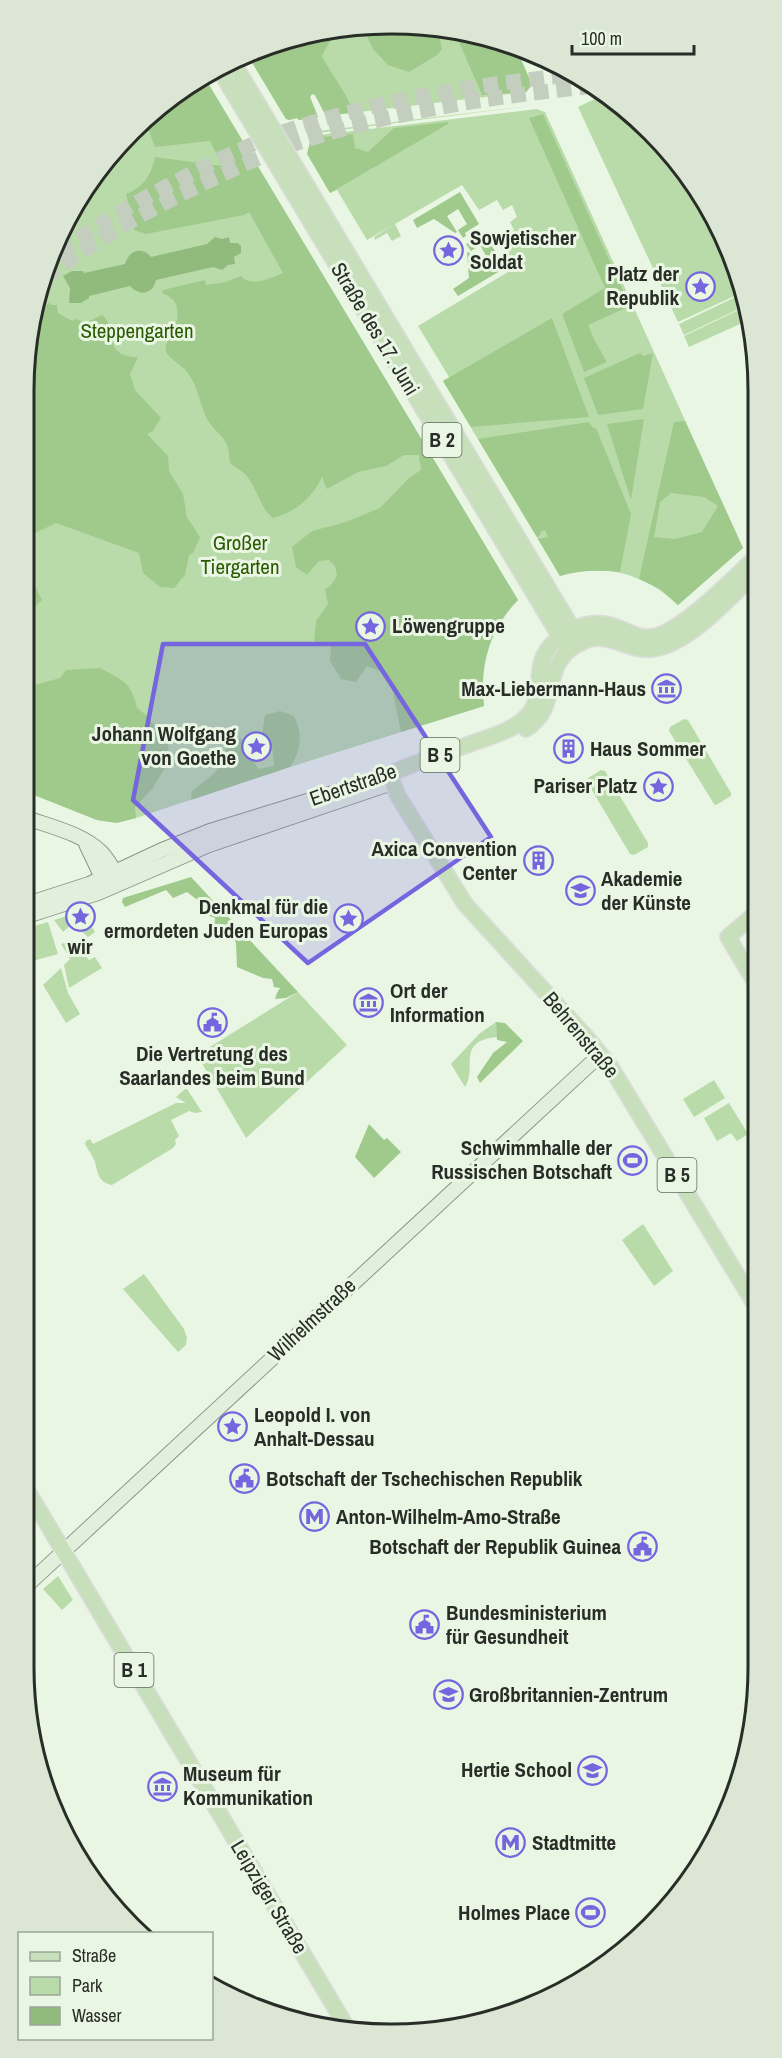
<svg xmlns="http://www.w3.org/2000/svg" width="782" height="2058" font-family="'Archivo Narrow',sans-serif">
	<rect width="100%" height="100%" fill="#eaf6e4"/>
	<!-- green -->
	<g fill="#b9dba9">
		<polygon points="343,27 486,37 517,50 532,85 526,92 326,116 315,95 312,94 310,97 318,117 299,120 297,118 289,120 286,119 250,59"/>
		<path d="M204,76L518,600C489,631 480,665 484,706L290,767L136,818C122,822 111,823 97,820L24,791V391L37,296L100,167Z"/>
		<polygon points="605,94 667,149 730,250 741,293 678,322 578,107"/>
		<polygon points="536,105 310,134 310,132"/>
		<path d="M537,109L545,112L743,548L678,605C646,574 603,562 560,576L443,381L449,377L418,326L513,269L497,241L514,230L510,222L517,217L512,205L503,210L497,200L479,210L462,185L395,224L401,236L392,241L387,233L375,240L374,237L391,226L367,240L337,190L330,193L308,154L311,136Z"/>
		<polygon points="742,294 745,306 684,335 679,324"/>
		<polygon points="745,307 749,320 689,347 684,336"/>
		<polygon points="684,719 688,720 731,793 731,796 716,805 714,804 669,731 670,727"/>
		<polygon points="601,770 605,771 648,843 648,847 634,855 630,854 587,782 588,778"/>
		<polygon points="82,911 95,932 88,937 73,923 63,932 54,920"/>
		<polygon points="48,922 58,954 29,962 24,953 24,929"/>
		<polygon points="71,941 89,960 95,957 102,968 69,988 64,965 70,959 61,944"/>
		<polygon points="61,968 68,993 80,1014 66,1023 43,985"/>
		<polygon points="298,992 347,1045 246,1138 197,1055"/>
		<path d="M496,1022L497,1037C455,1041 478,1069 465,1087L451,1064L479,1034Z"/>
		<polygon points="714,1080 725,1098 694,1117 683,1099"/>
		<path d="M185,1089H187L202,1112L195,1113L189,1111L171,1120L179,1136L175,1140L176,1144L173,1148L112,1185C98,1182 98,1174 95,1162C93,1156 88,1150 85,1144L86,1141L90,1139L93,1144L176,1103H186L176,1097Z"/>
		<polygon points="729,1103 748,1134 737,1141 731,1133 717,1141 704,1118"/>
		<polygon points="643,1224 673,1271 654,1286 622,1240"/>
		<polygon points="144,1274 184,1329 187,1338 186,1345 178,1352 123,1289"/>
		<polygon points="58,1576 73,1600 62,1610 43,1589"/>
	</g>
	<!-- forest -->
	<g fill="#a0c98c" fill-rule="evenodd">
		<polygon points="363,28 435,33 439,35 442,49 437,55 409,72 388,65 373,49"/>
		<path d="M336,30C333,39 326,46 322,56C331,74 345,90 352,109L350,113L326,116L315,95L312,94L310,97L318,117L299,120L297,118L289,120L286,119L250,59Z"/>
		<polygon points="456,35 486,37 517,50 532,85 526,92 482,95"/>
		<path d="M204,77L518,600C489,629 479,667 484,706L401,732L393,692L385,673L367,666L356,682L341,679L330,661L331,645L314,641L316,621L328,604L325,589L330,586L337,576L335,566L329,560L319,561L307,575L296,567L292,547L312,531L346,522L380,508L409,478L421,470L419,455H404L386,466L358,472L327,489L322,477C312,498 296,512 273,518C258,506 258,488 245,474C241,470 234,467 230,463C229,458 229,450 227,445C223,435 212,429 207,419C200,404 198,387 188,373C182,365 168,358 166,351C163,341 181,329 177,308C176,300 169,296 162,293L163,290L205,280L206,285L226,282L241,276C252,288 270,278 283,273L249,212L244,215L146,234L134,230L126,194C143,188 152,174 155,157L222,166L210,141L155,147L147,126ZM371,614L379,617L383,625L380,634L372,638L363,635L359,626L363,618Z"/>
		<polygon points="543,114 630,306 588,325 595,341 607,362 584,372 562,314 605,288 529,118"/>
		<polygon points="448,122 448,124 330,193 307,154 311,138 353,134 355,148 368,152 394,128"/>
		<polygon points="460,192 479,224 465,233 466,236 463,238 458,230 467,224 458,209 447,216 457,232 455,233 434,219 417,228 413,220"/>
		<polygon points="486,236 505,268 458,296 453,289 469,278 467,253 469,252 478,267 489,261 480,245 471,251 466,244 470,242 471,244"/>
		<path d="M50,302L51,305H57L58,313L72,321L77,319L85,323L102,315C118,327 101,357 138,357L130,374L135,390L161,418L153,431L147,434L168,456L169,471L183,494L187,517L200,537L193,553L189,555L185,575L174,588L160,587L143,573L139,553L56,523L35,533H24V391L35,308L44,307Z"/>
		<polygon points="552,318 589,417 471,427 443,381"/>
		<polygon points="640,353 643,356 653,353 643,409 598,415 584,378"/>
		<polygon points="644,419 631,500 607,424"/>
		<path d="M685,421L743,548L678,605L660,589L639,579L674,422ZM671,493L704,497L718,506L702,532L675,539L654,537L660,502Z"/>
		<path d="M589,422L593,428H596L631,514L620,572C599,570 580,570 560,576L538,539L548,537L545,530L540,532L541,534L537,537L478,439Z"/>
		<polygon points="24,582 35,586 42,600 24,617"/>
		<path d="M100,668C123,681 131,681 137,708L150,718V721L168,737L169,761L152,789L135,807L136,818L117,823L97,820L24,791V688L60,678L66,670Z"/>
		<path d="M280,711L294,716C303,734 301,751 290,767L191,800L192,791C219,771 220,771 229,739L241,738L258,769L274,766L272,746L262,735L265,715Z"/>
		<polygon points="191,877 298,992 286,998 275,999 277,993 280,988 274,987 272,979 263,978 237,967 236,943 233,937 214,933 215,918 201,913 200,902 187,892 173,898 166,890 125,907 122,902 123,898"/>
		<polygon points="496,1022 505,1023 523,1041 480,1083 477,1077 493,1053 507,1042 497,1040"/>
		<polygon points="369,1124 384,1140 387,1138 401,1152 374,1178 355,1157"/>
	</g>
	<!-- water -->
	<path fill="#91ba7d" d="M215,237L222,239L229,237L230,243H238L241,246V253L234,257L235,264L228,265L222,270L213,267L156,280C153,294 140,297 130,286L89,296V298L81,303H69L70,288L63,276L72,271H83L84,273L125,264C129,250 142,246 151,257L207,244Z"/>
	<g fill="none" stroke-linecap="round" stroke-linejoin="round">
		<!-- trunk-tunnel -->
		<g stroke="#c3cebe" stroke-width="15" stroke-dasharray="15 8" stroke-linecap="butt">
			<path d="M59,251C110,217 162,187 217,161C238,151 258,141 280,133C373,101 473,85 570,75"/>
			<path d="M45,278C98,237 157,205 217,177C247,163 277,149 309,139C402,110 499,96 595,86"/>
		</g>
		<defs>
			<g id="secondary">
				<path d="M24,817C48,826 82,833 101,852C109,860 114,870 119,880"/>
				<polyline points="86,844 106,886"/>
				<polyline points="24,905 89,884 162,850 210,831 369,782 389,774"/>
				<polyline points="24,917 98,893 209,845 392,783"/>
				<polyline points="24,1588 601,1054"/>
			</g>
			<g id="primary">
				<polyline points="234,64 581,643"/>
				<polyline points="219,69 568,650"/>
				<path d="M755,558C734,578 678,635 651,637C640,639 632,633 621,629C604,621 585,622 569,631C521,659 552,689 527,716C514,731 488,737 470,744C443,753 415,763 389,774L398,796L465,904L588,1039L610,1066L757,1308"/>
				<path d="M526,729C562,706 539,668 576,645C606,626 624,652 652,649C689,645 728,598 755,574"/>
				<polyline points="756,913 728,937 756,984"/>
				<polyline points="24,1485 349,2031"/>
			</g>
		</defs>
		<!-- secondary casing -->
		<use href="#secondary" stroke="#8b9686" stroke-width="16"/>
		<!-- primary casing -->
		<use href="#primary" stroke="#dddddc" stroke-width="18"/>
		<!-- secondary -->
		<use href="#secondary" stroke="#e3efdd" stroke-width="14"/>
		<!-- primary -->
		<use href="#primary" stroke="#c7e0bb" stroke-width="15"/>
	</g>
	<!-- marked area -->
	<path fill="#7565df" fill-opacity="0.2" stroke="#7565df" stroke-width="4.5" stroke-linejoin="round" d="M163,644H365L491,837L308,963L133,800Z"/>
	<!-- icons -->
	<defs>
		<symbol id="sight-ring" viewBox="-11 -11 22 22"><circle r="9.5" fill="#eaf6e4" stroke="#7565df" stroke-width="1.5"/><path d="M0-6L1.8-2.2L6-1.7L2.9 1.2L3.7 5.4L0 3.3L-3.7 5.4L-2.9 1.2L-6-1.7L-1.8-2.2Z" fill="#7565df"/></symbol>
		<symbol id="museum-ring" viewBox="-11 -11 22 22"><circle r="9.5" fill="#eaf6e4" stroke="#7565df" stroke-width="1.5"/><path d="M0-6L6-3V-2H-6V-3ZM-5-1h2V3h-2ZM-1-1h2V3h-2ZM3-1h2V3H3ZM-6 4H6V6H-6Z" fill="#7565df"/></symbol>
		<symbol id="building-ring" viewBox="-11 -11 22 22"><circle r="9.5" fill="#eaf6e4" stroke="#7565df" stroke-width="1.5"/><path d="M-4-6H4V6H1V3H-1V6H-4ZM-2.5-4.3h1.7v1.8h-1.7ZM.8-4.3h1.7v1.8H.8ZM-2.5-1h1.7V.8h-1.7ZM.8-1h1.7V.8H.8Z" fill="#7565df"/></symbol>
		<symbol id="university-ring" viewBox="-11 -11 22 22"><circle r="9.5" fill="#eaf6e4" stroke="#7565df" stroke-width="1.5"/><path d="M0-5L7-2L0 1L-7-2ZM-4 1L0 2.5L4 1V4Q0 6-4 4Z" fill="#7565df"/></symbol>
		<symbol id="civic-ring" viewBox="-11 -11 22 22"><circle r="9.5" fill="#eaf6e4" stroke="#7565df" stroke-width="1.5"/><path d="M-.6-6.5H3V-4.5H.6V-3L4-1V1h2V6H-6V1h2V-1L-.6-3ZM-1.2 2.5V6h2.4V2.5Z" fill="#7565df"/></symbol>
		<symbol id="stadium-ring" viewBox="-11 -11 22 22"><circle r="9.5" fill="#eaf6e4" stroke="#7565df" stroke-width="1.5"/><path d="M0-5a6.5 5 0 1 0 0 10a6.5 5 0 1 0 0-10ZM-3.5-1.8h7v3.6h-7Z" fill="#7565df"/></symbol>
		<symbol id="metro-ring" viewBox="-11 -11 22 22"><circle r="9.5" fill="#eaf6e4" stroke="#7565df" stroke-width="1.5"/><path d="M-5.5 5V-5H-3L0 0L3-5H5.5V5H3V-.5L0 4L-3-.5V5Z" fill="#7565df"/></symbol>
	</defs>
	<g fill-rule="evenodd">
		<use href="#sight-ring" x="432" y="234" width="33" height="33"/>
		<use href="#sight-ring" x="684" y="270" width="33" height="33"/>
		<use href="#sight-ring" x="354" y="610" width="33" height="33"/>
		<use href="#museum-ring" x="650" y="672" width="33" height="33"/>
		<use href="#sight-ring" x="240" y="730" width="33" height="33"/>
		<use href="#building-ring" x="552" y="732" width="33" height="33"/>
		<use href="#sight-ring" x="642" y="770" width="33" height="33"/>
		<use href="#building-ring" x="522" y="844" width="33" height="33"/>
		<use href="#university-ring" x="564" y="874" width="33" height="33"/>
		<use href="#sight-ring" x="64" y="900" width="33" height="33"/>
		<use href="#sight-ring" x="332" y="902" width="33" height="33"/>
		<use href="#museum-ring" x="352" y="986" width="33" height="33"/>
		<use href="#civic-ring" x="196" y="1006" width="33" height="33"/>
		<use href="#stadium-ring" x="616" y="1144" width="33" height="33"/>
		<use href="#sight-ring" x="216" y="1410" width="33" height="33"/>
		<use href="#civic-ring" x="228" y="1462" width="33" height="33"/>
		<use href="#metro-ring" x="298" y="1500" width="33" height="33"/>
		<use href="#civic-ring" x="626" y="1530" width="33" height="33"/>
		<use href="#civic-ring" x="408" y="1608" width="33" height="33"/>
		<use href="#university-ring" x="432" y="1678" width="33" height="33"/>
		<use href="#university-ring" x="576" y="1754" width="33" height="33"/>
		<use href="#museum-ring" x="146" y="1770" width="33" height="33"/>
		<use href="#metro-ring" x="494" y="1826" width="33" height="33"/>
		<use href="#stadium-ring" x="574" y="1896" width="33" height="33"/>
	</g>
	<g text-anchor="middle" stroke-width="6" stroke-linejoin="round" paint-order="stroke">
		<!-- shield labels -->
		<g fill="#eaf6e4" stroke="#636960" stroke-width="1.5">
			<rect x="422.5" y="423" width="39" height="34" rx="4.5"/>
			<rect x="420.5" y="738" width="39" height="34" rx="4.5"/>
			<rect x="657.5" y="1158" width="39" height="34" rx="4.5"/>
			<rect x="114.5" y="1653" width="39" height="34" rx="4.5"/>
		</g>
		<g font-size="20" font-weight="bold" fill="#292d27">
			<text x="442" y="447">B 2</text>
			<text x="440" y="762">B 5</text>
			<text x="677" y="1182">B 5</text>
			<text x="134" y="1677">B 1</text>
		</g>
		<!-- poi labels -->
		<g font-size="21" font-weight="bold" fill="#292d27" stroke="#eaf6e4" text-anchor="start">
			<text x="470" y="245">Sowjetischer<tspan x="470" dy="24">Soldat</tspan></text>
			<text x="679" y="281" text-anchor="end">Platz der<tspan x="679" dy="24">Republik</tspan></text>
			<text x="392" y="633">Löwengruppe</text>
			<text x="646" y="696" text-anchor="end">Max-Liebermann-Haus</text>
			<text x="236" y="741" text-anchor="end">Johann Wolfgang<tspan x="236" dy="24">von Goethe</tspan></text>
			<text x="590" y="756">Haus Sommer</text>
			<text x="637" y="793" text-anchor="end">Pariser Platz</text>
			<text x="517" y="856" text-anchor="end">Axica Convention<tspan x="517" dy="24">Center</tspan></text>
			<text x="601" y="886">Akademie<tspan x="601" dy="24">der Künste</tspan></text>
			<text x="328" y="914" text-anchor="end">Denkmal für die<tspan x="328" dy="24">ermordeten Juden Europas</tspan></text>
			<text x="80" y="954" text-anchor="middle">wir</text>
			<text x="390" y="998">Ort der<tspan x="390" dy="24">Information</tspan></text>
			<text x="212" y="1061" text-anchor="middle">Die Vertretung des<tspan x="212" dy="24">Saarlandes beim Bund</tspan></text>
			<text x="612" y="1155" text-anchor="end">Schwimmhalle der<tspan x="612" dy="24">Russischen Botschaft</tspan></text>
			<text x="254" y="1422">Leopold I. von<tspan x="254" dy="24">Anhalt-Dessau</tspan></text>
			<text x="266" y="1486">Botschaft der Tschechischen Republik</text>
			<text x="336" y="1524">Anton-Wilhelm-Amo-Straße</text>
			<text x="621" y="1554" text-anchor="end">Botschaft der Republik Guinea</text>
			<text x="446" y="1620">Bundesministerium<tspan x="446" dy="24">für Gesundheit</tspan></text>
			<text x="469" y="1702">Großbritannien-Zentrum</text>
			<text x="572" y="1777" text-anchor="end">Hertie School</text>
			<text x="183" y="1781">Museum für<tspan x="183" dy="24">Kommunikation</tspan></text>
			<text x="532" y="1850">Stadtmitte</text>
			<text x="570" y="1920" text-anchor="end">Holmes Place</text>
		</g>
		<!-- street labels -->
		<g font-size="21" fill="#292d27" stroke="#eaf6e4">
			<text transform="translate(375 329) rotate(59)" y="7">Straße des 17. Juni</text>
			<text transform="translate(353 785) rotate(-19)" y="7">Ebertstraße</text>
			<text transform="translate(581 1035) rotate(50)" y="7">Behrenstraße</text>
			<text transform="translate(312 1320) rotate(-43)" y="7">Wilhelmstraße</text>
			<text transform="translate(269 1897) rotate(59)" y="7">Leipziger Straße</text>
		</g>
		<!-- park labels -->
		<g font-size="21" fill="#2a5b00" stroke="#eaf6e4">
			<text x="137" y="338">Steppengarten</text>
			<text x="240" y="550">Großer<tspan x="240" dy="24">Tiergarten</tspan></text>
		</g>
	</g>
	<!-- crop -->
	<path d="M0 0H782V2058H0ZM390 34H392A356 356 0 0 1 748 390V1668A356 356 0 0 1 392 2024H390A356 356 0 0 1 34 1668V390A356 356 0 0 1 390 34Z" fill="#dbe6d5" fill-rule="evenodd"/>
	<path fill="none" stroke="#292d27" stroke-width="3" d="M390 34H392A356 356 0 0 1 748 390V1668A356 356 0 0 1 392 2024H390A356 356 0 0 1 34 1668V390A356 356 0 0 1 390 34Z"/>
	<!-- legend -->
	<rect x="18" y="1932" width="195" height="108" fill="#eaf6e4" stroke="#9da698" stroke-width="1.5"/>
	<rect x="30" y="1952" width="30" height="9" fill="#c7e0bb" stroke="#9da698" stroke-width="1.5"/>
	<text x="72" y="1962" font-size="18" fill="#292d27">Straße</text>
	<rect x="30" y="1977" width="30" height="18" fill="#b9dba9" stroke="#9da698" stroke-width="1.5"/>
	<text x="72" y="1992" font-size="18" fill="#292d27">Park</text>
	<rect x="30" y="2007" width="30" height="18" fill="#91ba7d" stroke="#9da698" stroke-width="1.5"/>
	<text x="72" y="2022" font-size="18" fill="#292d27">Wasser</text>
	<!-- scale -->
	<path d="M572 45v9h122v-9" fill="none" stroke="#292d27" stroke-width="3"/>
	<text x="581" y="45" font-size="18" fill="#292d27" stroke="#eaf6e4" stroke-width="4.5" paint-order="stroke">100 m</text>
</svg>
